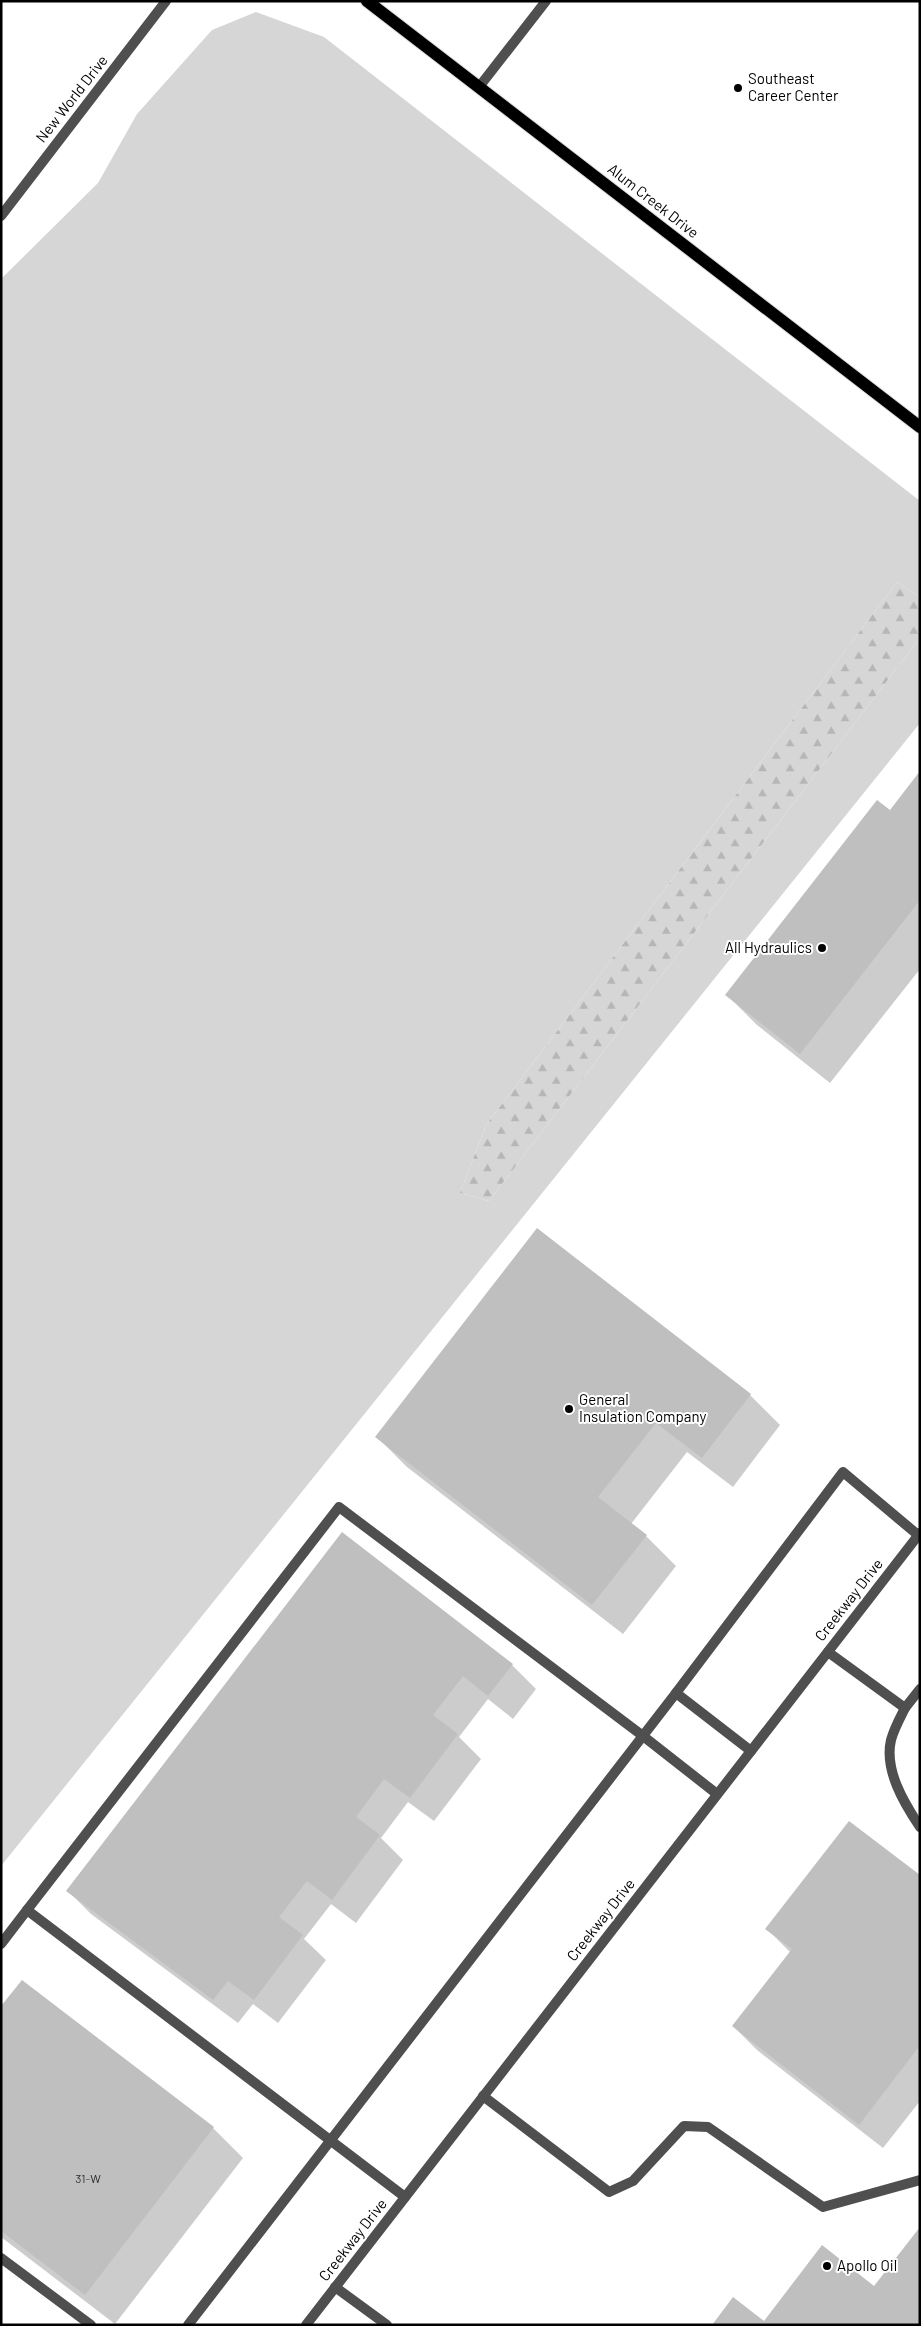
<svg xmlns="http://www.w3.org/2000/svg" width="921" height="2326" font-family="Barlow,sans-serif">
	<defs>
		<pattern id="forest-firs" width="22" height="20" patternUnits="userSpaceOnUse" patternTransform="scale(1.25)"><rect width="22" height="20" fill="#d6d6d6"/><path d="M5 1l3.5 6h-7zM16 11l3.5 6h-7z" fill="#b6b6b6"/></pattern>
	</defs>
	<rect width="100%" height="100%" fill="#fff"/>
	<!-- green -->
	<polygon fill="#d6d6d6" points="256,12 324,37 920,501 920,597 897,582 486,1125 460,1193 489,1201 920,638 920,723 1,1866 1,279 98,183 137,114 212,30"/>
	<!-- forest -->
	<polygon fill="url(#forest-firs)" points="897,582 920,597 920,638 489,1201 460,1193 486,1125"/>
	<!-- shadow -->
	<g fill="#0003">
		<polygon points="920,773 920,969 830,1083 757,1025 727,995 890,812"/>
		<polygon points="538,1230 750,1395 780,1425 733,1487 687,1452 631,1524 646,1536 676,1566 623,1634 407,1467 377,1437"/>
		<polygon points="342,1534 512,1665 536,1689 513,1719 488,1699 459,1737 481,1759 434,1821 408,1802 381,1838 403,1860 356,1923 331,1904 304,1939 326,1960 278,2023 253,2004 238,2023 91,1914 67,1890"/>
		<polygon points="920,1877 920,2101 883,2148 757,2050 733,2026 790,1952 767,1929"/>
		<polygon points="22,1982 213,2128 243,2158 115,2324 1,2237 1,2008"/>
	</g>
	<!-- building -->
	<g fill="#bfbfbf">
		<polygon points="920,771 920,900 800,1054 725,995 877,800 890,810"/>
		<polygon points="537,1228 751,1394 702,1458 656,1423 598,1497 647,1535 592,1605 375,1437"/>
		<polygon points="342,1532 513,1664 488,1696 463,1676 433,1715 458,1734 410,1798 384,1779 356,1817 380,1835 332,1900 307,1881 279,1917 303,1935 254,2000 228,1981 213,2000 66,1891"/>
		<polygon points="849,1821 920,1875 920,2050 918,2048 859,2125 732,2026 792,1949 765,1929"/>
		<polygon points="22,1980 214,2127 85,2295 1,2231 1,2006"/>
		<polygon points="920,2227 920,2325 712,2325 733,2297 764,2321 822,2245 874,2286"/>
	</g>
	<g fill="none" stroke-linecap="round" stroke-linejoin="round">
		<defs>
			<polyline id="primary" points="367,1 920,427"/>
		</defs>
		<!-- primary casing -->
		<use href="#primary" stroke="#dbdbdb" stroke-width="14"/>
		<!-- service -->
		<g stroke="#4f4f4f" stroke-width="10">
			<polyline points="828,1652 905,1708 920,1689"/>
			<path d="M905,1708C900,1718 894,1729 891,1740C884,1770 904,1803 920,1827"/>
			<polyline points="751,1751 676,1693 843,1472 918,1535"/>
			<polyline points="1,1944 27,1910"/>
			<polyline points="483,2096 609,2192 633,2181 684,2126 708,2127 823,2207 920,2180"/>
			<polyline points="405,2197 27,1910 339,1507 643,1736 717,1794"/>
			<polyline points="1,2258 91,2325"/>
			<polyline points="335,2287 387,2325"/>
			<polyline points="188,2325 676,1693"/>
		</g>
		<!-- minor -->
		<g stroke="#4f4f4f" stroke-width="10">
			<polyline points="479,87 546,1"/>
			<polyline points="306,2325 920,1533"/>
		</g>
		<!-- tertiary -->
		<polyline stroke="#4f4f4f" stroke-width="10" points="1,216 166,1"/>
		<!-- primary -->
		<use href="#primary" stroke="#000" stroke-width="12"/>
	</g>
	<!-- markers -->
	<g fill="#000" stroke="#fff" stroke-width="2">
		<circle cx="738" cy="88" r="5"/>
		<circle cx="822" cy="948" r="5"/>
		<circle cx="569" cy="1409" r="5"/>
		<circle cx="827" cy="2266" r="5"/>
	</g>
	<g text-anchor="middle" stroke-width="4" stroke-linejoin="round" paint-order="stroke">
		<!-- number labels -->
		<g font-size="12" fill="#303030">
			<text x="88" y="2183">31-W</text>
		</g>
		<!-- poi labels -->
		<g font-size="15" fill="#000" stroke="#fff" text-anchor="start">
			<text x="748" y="84">Southeast<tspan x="748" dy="17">Career Center</tspan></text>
			<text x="812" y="953" text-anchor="end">All Hydraulics</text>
			<text x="579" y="1405">General<tspan x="579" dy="17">Insulation Company</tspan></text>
			<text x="837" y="2271">Apollo Oil</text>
		</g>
		<!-- street labels -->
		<g font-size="15" fill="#000" stroke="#fff">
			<text transform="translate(72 99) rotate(-52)" y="5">New World Drive</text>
			<text transform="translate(653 201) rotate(38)" y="5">Alum Creek Drive</text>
			<text transform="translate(849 1600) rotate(-52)" y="5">Creekway Drive</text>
			<text transform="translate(601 1920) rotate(-52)" y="5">Creekway Drive</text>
			<text transform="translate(353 2240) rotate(-52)" y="5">Creekway Drive</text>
		</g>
	</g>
	<!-- border -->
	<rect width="921" height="2326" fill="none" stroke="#000000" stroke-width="5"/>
</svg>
